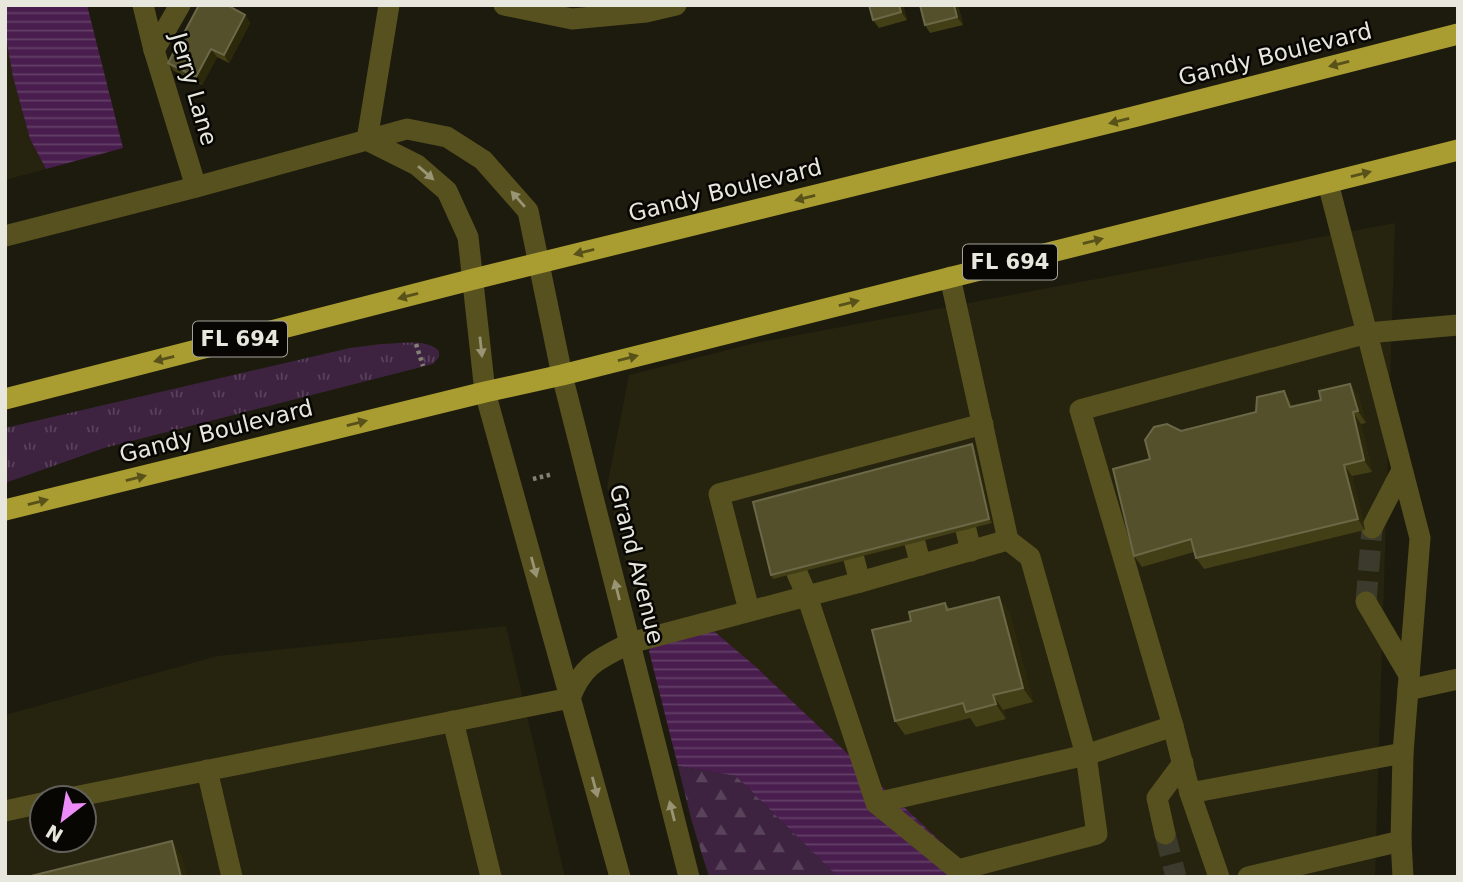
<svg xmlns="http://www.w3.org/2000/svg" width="1463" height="882" font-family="'DejaVu Sans',sans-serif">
	<defs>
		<pattern id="grass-tufts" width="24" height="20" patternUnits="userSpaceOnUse" patternTransform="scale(1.75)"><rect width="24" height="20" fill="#3d2340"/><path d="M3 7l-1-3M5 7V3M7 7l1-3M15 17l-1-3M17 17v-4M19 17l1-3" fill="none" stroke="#59435b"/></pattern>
		<pattern id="forest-firs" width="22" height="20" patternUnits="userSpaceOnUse" patternTransform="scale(1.75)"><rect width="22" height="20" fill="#3d2340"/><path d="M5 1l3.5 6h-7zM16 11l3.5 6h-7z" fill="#59435b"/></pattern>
		<pattern id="water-rules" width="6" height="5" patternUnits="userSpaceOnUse" patternTransform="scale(1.75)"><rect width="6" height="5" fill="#491e4e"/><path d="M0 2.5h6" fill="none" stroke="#633f67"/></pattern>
	</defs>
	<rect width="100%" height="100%" fill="#1d1b0e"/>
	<!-- built -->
	<g fill="#26230f" fill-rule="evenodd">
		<polygon points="5,33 13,77 30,139 46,169 5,180"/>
		<polygon points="1395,223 1375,877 978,877 756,667 645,637 607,487 629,375 755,343"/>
		<path d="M506,626L565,877H5V715L217,656ZM42,798H84V840H42Z"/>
	</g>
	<!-- grass -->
	<path fill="url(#grass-tufts)" d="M381,344C399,344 426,338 439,351V357L433,364L104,448L5,483V428L350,348Z"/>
	<!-- forest -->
	<polygon fill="url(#forest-firs)" points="678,766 736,776 838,877 709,877 692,822"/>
	<!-- water -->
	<g fill="url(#water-rules)">
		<polygon points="5,5 87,5 123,148 46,169 30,139 13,77 5,33"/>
		<polygon points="702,621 756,667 978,877 838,877 736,776 678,766 649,651 650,649 645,637"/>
	</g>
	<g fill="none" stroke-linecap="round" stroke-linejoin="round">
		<!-- minor-tunnel -->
		<g stroke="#3b3a2d" stroke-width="21" stroke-dasharray="21 10" stroke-linecap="butt">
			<polyline points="1366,602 1372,528"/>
			<polyline points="1165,834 1176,877"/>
		</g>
		<!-- path -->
		<g stroke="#828176" stroke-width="4.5" stroke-dasharray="3.5 3.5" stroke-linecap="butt">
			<polyline points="416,344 423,366"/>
			<polyline points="533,479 553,474"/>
		</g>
		<!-- minor -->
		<g stroke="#57511f" stroke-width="21">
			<polyline points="143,5 154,50 196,187"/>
			<polyline points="504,5 572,19 646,12 676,5"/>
			<polyline points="154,50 180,5"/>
			<polyline points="367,140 417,165 447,191 468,237 485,392 620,877"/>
			<polyline points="367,140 389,5"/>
			<polyline points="1328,183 1420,538 1403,753 1401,841 1403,877"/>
			<polyline points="5,236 196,187 407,129 447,137 483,160 528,211 562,375 689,877"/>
			<polyline points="1372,528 1402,470"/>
			<polyline points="966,530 971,551"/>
			<polyline points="915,543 921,565"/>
			<polyline points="854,559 860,582"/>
			<polyline points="797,573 807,596 876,803 1086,755 1173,726"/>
			<polyline points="1366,602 1409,675"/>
			<polyline points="749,610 719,494 983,424"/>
			<polyline points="1408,690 1458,679"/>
			<polyline points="453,721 491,877"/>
			<polyline points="1403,753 1190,793 1173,726 1080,410 1367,333 1458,325"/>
			<polyline points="207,770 232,877"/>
			<polyline points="1190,793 1219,877"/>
			<path d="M69,798L570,698C583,664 599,659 630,643L860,582L1008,540L950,277"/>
			<polyline points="876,803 958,870 1097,834 1086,755 1030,557 1008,540"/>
			<polyline points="5,811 42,803"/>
			<polyline points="1165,834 1157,798 1183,763"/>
			<polyline points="1248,877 1401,841"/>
		</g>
		<!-- highway -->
		<g stroke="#a99d31" stroke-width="21">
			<polyline points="5,399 474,279 1133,117 1458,34"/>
			<polyline points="5,510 485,392 562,375 1458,150"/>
		</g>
	</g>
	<!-- wall -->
	<g fill="#423e16">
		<polygon points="869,5 903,5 907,20 879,28 873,20"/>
		<polygon points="958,5 963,25 930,33 925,25"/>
		<polygon points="245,15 250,23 229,63 217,57 202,85 174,71 168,63"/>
		<polygon points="1350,384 1358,395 1366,423 1361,424 1372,472 1352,476 1365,530 1204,569 1196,558 1194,552 1142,567 1134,556 1150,459 1181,431 1256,412 1284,391 1293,406 1321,400"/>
		<polygon points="975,449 992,523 773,579 771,575"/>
		<polygon points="945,603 950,609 1009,611 1033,702 1003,710 1006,719 976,727 970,718 905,735 895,721"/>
	</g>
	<!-- shaded-wall -->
	<g fill="#2c280a">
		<polygon points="899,5 903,5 907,20 901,12"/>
		<polygon points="954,5 958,5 963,25 957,17"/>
		<polygon points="245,15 250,23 229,63 224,55"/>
		<polygon points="211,49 217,57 202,85 196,77"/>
		<polygon points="1350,384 1358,395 1366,423 1358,411"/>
		<polygon points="1284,391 1292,402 1298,418 1290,407"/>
		<polygon points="1353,412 1361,424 1372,472 1364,460"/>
		<polygon points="972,444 975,449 992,523 989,519"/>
		<polygon points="1344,465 1352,476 1365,530 1358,519"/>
		<polygon points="999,597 1009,611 1033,702 1023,688"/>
		<polygon points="993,695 1003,710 1006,719 996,704"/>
		<polygon points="172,841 182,856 187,877 181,877"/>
	</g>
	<!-- building -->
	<g fill="#54502b" stroke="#6b6847" stroke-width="2">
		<polygon points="199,5 227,5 245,15 224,55 211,49 196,77 168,63"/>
		<polygon points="869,5 899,5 901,12 873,20"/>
		<polygon points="920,5 954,5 957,17 925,25"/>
		<polygon points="1350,384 1358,411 1353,412 1364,460 1344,465 1358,519 1196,558 1191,539 1134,556 1113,469 1150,459 1145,440 1154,427 1167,424 1181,431 1256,412 1257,397 1284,391 1290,407 1321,400 1319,391"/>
		<polygon points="972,444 989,519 771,575 753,502"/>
		<polygon points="999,597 1023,688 993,695 996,704 966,712 963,703 895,721 872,630 911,621 909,612 945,603 947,610"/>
		<polygon points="172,841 181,877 27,877"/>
	</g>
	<!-- one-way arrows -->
	<defs><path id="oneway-solid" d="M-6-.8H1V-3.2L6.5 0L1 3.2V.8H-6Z" transform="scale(1.75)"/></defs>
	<g fill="#58521a">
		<use href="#oneway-solid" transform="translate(1339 64) rotate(166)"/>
		<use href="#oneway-solid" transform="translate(1119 121) rotate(166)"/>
		<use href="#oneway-solid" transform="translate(1361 174) rotate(-14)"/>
		<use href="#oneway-solid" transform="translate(805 198) rotate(166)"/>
		<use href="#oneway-solid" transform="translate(1093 241) rotate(-14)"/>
		<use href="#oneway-solid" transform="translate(584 252) rotate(166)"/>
		<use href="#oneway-solid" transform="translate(408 296) rotate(165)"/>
		<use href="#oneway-solid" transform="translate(849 303) rotate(-14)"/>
		<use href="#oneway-solid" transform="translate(628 358) rotate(-14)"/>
		<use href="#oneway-solid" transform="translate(164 359) rotate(166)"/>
		<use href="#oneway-solid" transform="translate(357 423) rotate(-14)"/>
		<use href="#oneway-solid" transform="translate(136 478) rotate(-14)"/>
		<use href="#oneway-solid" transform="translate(38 502) rotate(-14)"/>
	</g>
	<g fill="#989474">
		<use href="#oneway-solid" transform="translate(426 173) rotate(41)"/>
		<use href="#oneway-solid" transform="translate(518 199) rotate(-131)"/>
		<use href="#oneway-solid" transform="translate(481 347) rotate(84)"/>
		<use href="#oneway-solid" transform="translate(534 567) rotate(75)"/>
		<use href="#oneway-solid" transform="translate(617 590) rotate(-104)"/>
		<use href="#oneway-solid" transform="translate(595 787) rotate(75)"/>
		<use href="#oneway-solid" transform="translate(672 811) rotate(-104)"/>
	</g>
	<g text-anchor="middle" stroke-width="5" stroke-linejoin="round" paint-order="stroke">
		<!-- shield labels -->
		<g fill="#070603" stroke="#a4a49c" stroke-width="2">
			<rect x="963" y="244.5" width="94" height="35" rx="5"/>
			<rect x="193" y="321.5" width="94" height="35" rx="5"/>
		</g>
		<g font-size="21" font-weight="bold" fill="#e7e7dd">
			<text x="1010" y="269">FL 694</text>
			<text x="240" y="346">FL 694</text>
		</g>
		<!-- street labels -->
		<g font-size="23" fill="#e7e7dd" stroke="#070603">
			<text transform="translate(1275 54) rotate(-14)" y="8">Gandy Boulevard</text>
			<text transform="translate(194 89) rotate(74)" y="8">Jerry Lane</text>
			<text transform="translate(725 190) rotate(-14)" y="8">Gandy Boulevard</text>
			<text transform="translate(216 431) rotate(-14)" y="8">Gandy Boulevard</text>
			<text transform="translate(637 564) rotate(76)" y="8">Grand Avenue</text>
		</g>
	</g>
	<!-- border -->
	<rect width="1463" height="882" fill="none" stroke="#e7e7dd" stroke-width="14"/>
	<!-- north arrow -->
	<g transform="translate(63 819) rotate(211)"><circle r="33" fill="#070603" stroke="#61605a" stroke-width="2"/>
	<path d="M0-5L12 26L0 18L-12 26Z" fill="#ed8cf9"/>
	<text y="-10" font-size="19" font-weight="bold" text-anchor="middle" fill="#e7e7dd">N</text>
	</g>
</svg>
